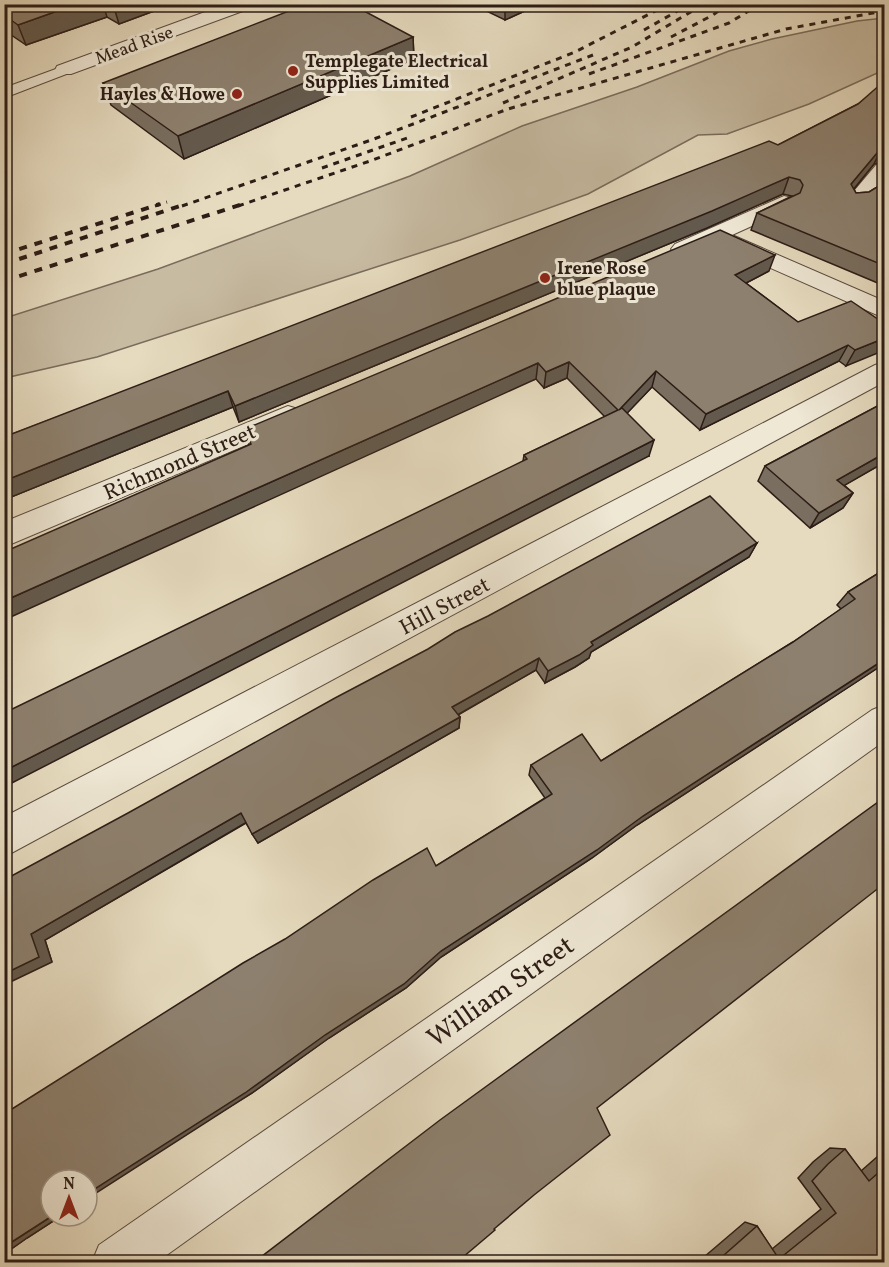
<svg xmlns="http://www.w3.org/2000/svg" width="889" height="1267" font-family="Vollkorn,serif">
	<rect width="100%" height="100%" fill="#e6dbbf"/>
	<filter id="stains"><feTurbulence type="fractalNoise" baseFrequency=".00333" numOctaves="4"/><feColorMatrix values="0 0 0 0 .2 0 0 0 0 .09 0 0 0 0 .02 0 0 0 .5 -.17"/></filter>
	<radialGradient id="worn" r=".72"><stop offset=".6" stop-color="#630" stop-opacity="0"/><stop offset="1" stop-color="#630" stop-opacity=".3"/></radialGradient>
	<!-- green -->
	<polygon fill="#c7bba2" stroke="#7a6c5c" stroke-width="1.5" points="884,18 884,70 809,104 727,134 698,135 588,194 460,240 97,357 5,378 5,318 158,269 410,176 522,126 637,87 729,51 772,39 857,21"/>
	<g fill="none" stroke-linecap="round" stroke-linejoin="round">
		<defs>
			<polygon id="lane" points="64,66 69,67 71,70 69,73 4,98 4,88"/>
			<g id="street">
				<polygon points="227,4 253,4 251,8 71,74 57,74 55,70 57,66"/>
				<path d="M884,164V183C874,196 867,211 849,207L846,202L849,197L876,165Z"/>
				<polygon points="784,196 792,198 795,203 792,208 732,235 884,301 884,318 723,247 720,241 691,254 683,256 675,254 671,249 675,244"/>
				<polygon points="884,362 884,382 4,857 4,817 875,365"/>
				<polygon points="288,406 298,409 302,416 298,423 4,547 4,522"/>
				<polygon points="884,705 884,741 157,1262 92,1262 99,1245 872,710"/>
			</g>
		</defs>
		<!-- lane casing -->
		<use href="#lane" stroke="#5b4c40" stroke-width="2"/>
		<!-- street casing -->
		<use href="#street" stroke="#5b4c40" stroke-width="2"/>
		<!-- lane -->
		<use href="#lane" fill="#efe8d5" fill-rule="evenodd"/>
		<!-- street -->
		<use href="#street" fill="#efe8d5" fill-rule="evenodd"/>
		<!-- rail-far1 -->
		<g stroke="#2d1d16" stroke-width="3" stroke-dasharray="6 6" stroke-linecap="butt">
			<polyline points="644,30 681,9"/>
			<polyline points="671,37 713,15 728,4"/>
			<polyline points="589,74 729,23 760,4"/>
			<polyline points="503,103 632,47 704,4"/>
			<polyline points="411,117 575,52 669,4"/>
			<polyline points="322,168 407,138"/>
			<polyline points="155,206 167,202"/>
			<polyline points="182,206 374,139 593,55"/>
			<polyline points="238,206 370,161 508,109 786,29 884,11"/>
		</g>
		<!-- rail -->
		<g stroke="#2d1d16" stroke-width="4" stroke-dasharray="8 8" stroke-linecap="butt">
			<polyline points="4,254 160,204"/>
			<polyline points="4,264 186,204"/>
			<polyline points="4,281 243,204"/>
		</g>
	</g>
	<!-- wall -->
	<g fill="#796e5f" stroke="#2d1d16" stroke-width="1.5">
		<polygon points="4,4 173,4 119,24 107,17 26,45 4,30"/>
		<polygon points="472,4 540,4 505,20"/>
		<polygon points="413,37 414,59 184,159 111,105 103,83"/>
		<polygon points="885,84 885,162 874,164 854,189 856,193 869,192 879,186 885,179 885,286 751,230 757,213 792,196 783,194 707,228 239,422 233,407 4,500 4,437 778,145 858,104"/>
		<polygon points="769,271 746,283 798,322 885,324 846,366 839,361 700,430 652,387 627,413 649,456 523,461 524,455 605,417 567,378 544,388 536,379 249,445 245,429"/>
		<polygon points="885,402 885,462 844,485 853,493 843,508 810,528 758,481 765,466"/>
		<polygon points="757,543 749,557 591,652 589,658 575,667 545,683 536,670 458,715 460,717 459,728 258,843 246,823 45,940 52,962 4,880"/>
		<polygon points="885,569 885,663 637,825 592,858 441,957 406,988 329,1038 252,1093 51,1216 61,1216 27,1238 4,1254 4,1114 436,866 545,798 529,775 531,765 601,761 793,642 841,609 837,605 848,592"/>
		<polygon points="830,1148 845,1149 861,1171 885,1150 885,1263 697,1263 745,1222 757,1226 772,1249 821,1209 798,1178 813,1162"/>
	</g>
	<!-- shaded-wall -->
	<g fill="#635a4d" stroke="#2d1d16" stroke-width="1.5">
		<polygon points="77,4 103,4 107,17 26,45 18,25"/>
		<polygon points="113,4 173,4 119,24"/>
		<polygon points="505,4 540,4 505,20"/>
		<polygon points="413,37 414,59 184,159 178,136"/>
		<polygon points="882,147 874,164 844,201 851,184"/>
		<polygon points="789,177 783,194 707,228 239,422 235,406"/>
		<polygon points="775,255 769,271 729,292 735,275"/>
		<polygon points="885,338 885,350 846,366 855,350"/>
		<polygon points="848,345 839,361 700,430 706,414"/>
		<polygon points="569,362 567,378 544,388 546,372"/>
		<polygon points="538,363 536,379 4,620 4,601"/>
		<polygon points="656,371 652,387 615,426 619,410"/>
		<polygon points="228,391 233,407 4,500 4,481"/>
		<polygon points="654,440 649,456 4,787 4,771"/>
		<polygon points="885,453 885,462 828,495 837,480"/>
		<polygon points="853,493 843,508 810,528 819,513"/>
		<polygon points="757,543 749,557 591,652 589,658 575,667 545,683 548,671 591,642"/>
		<polygon points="539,658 536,670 452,718 452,707"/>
		<polygon points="885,659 885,663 855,683 637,825 592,858 441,957 406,988 329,1038 252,1093 87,1199 87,1194 441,951 643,816"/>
		<polygon points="460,717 459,728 258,843 252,834"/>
		<polygon points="241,813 247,822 45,940 52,962 4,985 4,974 31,934"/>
		<polygon points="52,1216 61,1216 27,1238 4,1254 4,1247"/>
	</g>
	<!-- building -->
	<g fill="#8d806e" stroke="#2d1d16" stroke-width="1.5">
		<polygon points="4,4 77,4 18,25 4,15"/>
		<polygon points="307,4 351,4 413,37 178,136 103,83"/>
		<polygon points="882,83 885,84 885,147 882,147 851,184 856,193 869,192 879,186 885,179 885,266 757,213 800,193 803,185 800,180 789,177 712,211 235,406 228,391 4,481 4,437 769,141 778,145 858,104"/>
		<polygon points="720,230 775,255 735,275 798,322 851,301 885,324 885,338 855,350 848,345 706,414 656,371 619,410 622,408 654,440 4,771 4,713 527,459 524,455 618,410 569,362 546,372 538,363 4,601 4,552 251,444 245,429"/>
		<polygon points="885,402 885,453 837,480 853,493 819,513 765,466"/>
		<polygon points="710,496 757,543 591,642 593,645 579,655 548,671 539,658 452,707 460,717 252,834 241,813 31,934 39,957 4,974 4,880 128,813 335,698 428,649 455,632 488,616"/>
		<polygon points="885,569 885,659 643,816 597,850 441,951 404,984 325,1035 245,1093 87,1194 87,1180 51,1180 51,1216 52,1216 4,1247 4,1114 243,963 285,939 373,880 427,848 436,866 552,794 531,765 582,734 601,761 793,642 855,599 848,592"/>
		<polygon points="885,797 885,883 597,1108 610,1135 534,1195 494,1229 495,1230 456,1263 253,1263 440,1120"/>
		<polygon points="845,1149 869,1181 885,1167 885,1263 715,1263 757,1226 779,1259 836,1213 812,1181 828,1164"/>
	</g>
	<!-- markers -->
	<g fill="#8f2418" stroke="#efe8d5" stroke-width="2">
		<circle cx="293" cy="71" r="6"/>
		<circle cx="237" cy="94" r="6"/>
		<circle cx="545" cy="278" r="6"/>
	</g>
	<g text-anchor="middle" stroke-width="6" stroke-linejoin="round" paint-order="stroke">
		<!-- far-street labels -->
		<g font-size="18" fill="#2d1d16" stroke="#efe8d5">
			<text transform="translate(134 45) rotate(-20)" y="6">Mead Rise</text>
		</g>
		<!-- far-poi labels -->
		<g font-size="18" font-weight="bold" fill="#2d1d16" stroke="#efe8d5" text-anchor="start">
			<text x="305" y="67">Templegate Electrical<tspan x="305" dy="21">Supplies Limited</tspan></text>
			<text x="225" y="100" text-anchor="end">Hayles &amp; Howe</text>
			<text x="557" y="274">Irene Rose<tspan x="557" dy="21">blue plaque</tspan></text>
		</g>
		<!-- street labels -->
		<g font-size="22" fill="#2d1d16" stroke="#efe8d5">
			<text transform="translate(179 461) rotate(-23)" y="8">Richmond Street</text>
			<text transform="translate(444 605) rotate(-28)" y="8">Hill Street</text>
		</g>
		<!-- near-street labels -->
		<g font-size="27" fill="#2d1d16" stroke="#efe8d5">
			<text transform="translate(500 991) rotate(-35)" y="9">William Street</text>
		</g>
	</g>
	<!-- margin -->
	<rect width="889" height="1267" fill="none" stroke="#e6dbbf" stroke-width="24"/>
	<rect x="6" y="6" width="877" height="1255" fill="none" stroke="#2d1d16" stroke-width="3"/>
	<rect x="12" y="12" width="865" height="1243" fill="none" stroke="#2d1d16" stroke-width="1.5"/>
	<!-- north arrow -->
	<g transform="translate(69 1198)"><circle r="28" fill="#efe8d5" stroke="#a19789" stroke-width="1.5"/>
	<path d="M0-4.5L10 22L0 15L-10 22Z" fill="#8f2418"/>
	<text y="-9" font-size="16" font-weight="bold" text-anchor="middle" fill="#2d1d16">N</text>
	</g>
	<rect width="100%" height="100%" filter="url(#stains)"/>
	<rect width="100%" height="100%" fill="url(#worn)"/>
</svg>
